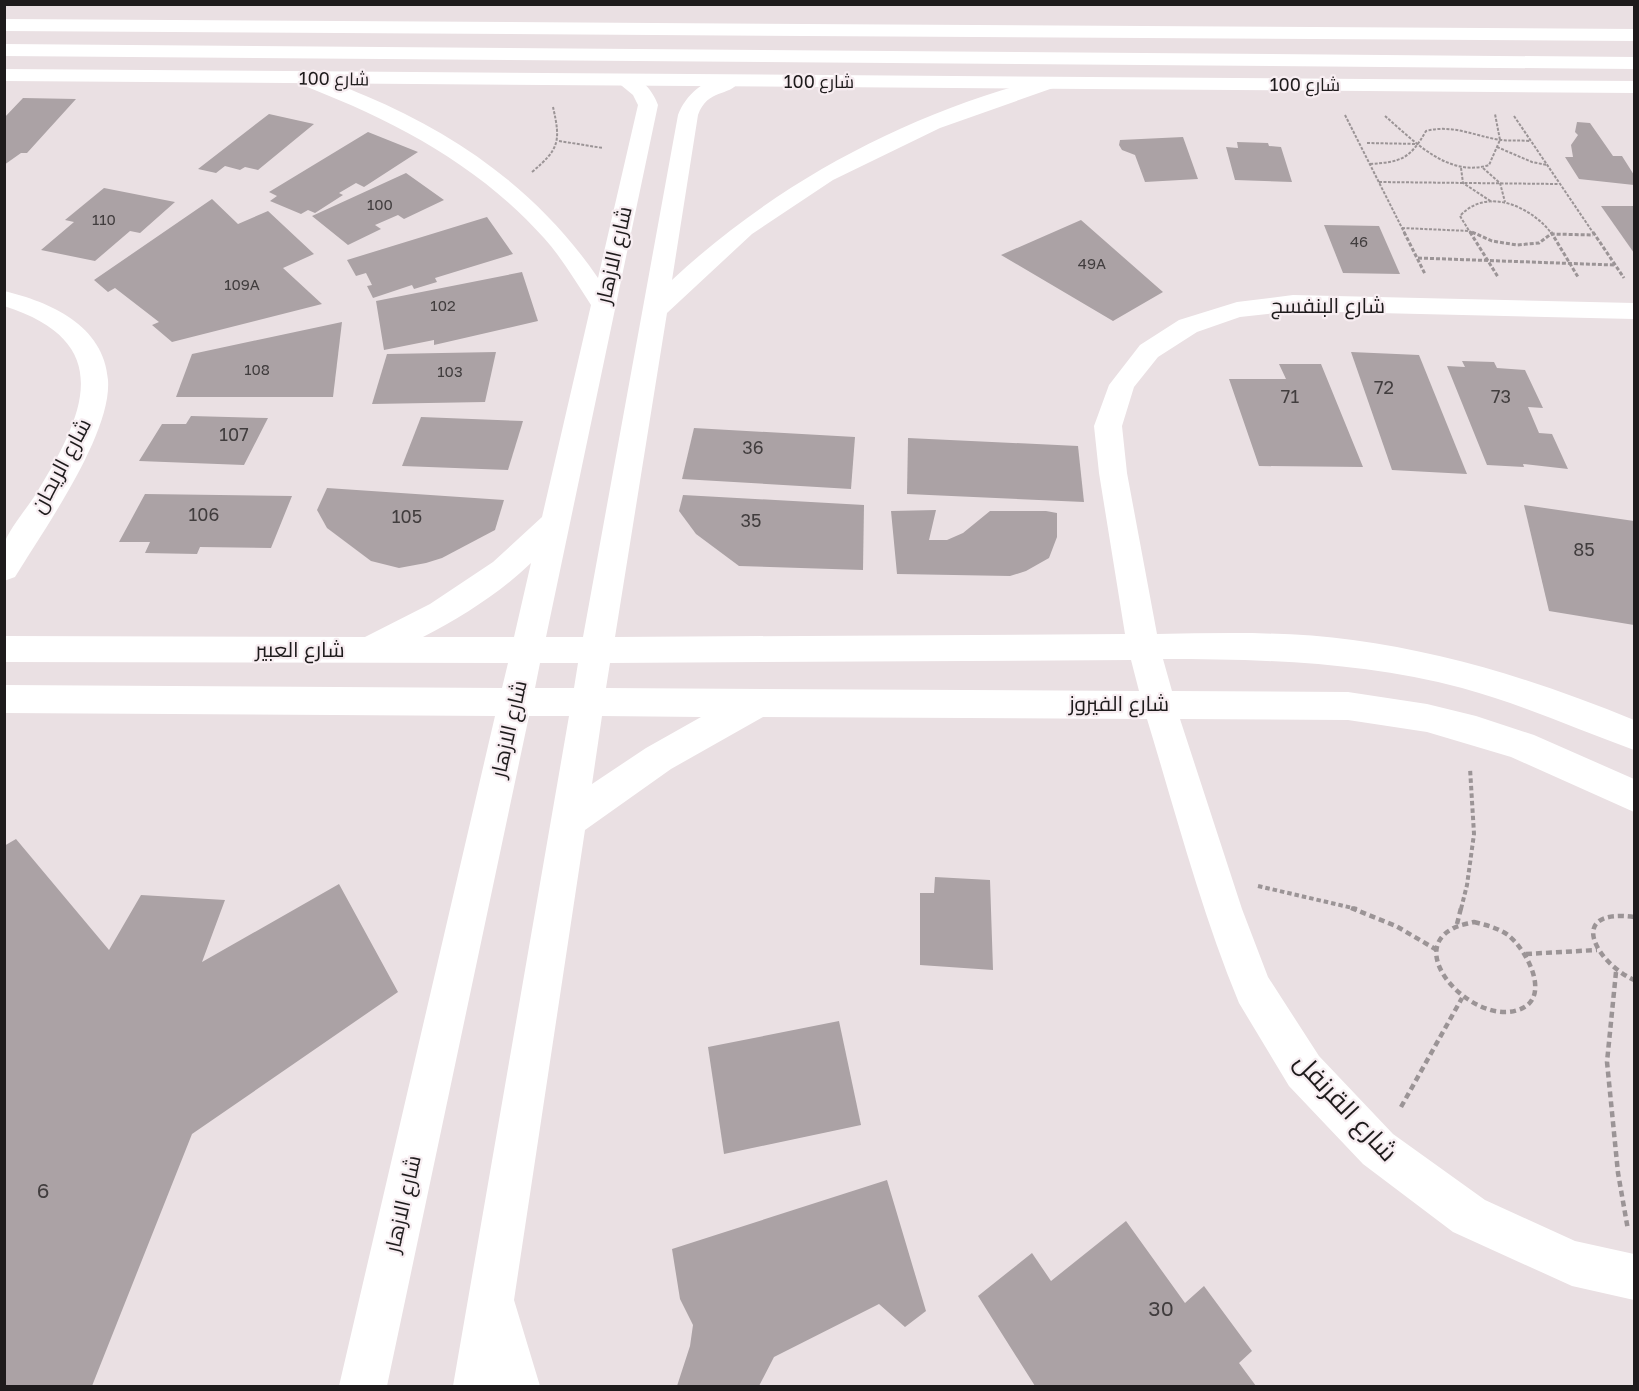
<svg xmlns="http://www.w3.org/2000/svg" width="1639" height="1391" font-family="'Golos Text',Cairo,sans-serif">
	<rect width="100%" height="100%" fill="#eae0e3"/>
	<!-- building -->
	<g fill="#aba2a5">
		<polygon points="23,98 76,99 27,153 21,153 4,165 4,118"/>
		<polygon points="269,114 314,124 258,170 245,167 240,170 225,166 216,173 198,169"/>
		<polygon points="1577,122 1590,123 1613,156 1622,156 1634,175 1634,185 1579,179 1565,157 1573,157 1571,145 1578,135 1575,132"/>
		<polygon points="368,132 418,152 364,187 356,183 339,193 343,195 315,213 308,210 301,214 270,201 277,196 269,192"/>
		<polygon points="1183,137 1198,179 1145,182 1135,155 1122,150 1119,145 1120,140"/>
		<polygon points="1237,142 1268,143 1269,146 1281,147 1292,182 1235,180 1226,147 1238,148"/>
		<polygon points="406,173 444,200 404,219 398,215 375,225 381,229 348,245 312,216"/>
		<polygon points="104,188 175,202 140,233 130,231 95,261 41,250 74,222 65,220"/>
		<polygon points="212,199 238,224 268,211 314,254 283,268 322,304 172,342 152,325 159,322 115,288 108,292 94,280"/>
		<polygon points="1601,206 1634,206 1634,253"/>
		<polygon points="487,217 513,254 435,278 437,282 414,289 412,285 373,298 367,286 372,285 366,273 356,276 347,260"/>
		<polygon points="1081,220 1155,285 1163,292 1113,321 1001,255"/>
		<polygon points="1324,225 1379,226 1400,274 1343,273"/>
		<polygon points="522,272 538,321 434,345 434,340 384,350 376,301"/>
		<polygon points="342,322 333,397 176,397 192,354"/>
		<polygon points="496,352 485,402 372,404 387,354"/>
		<polygon points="1351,352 1419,355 1467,474 1392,470"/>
		<polygon points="1462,361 1494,362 1497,368 1525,370 1543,408 1528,407 1539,433 1552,434 1568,469 1523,464 1524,467 1487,465 1447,366 1465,367"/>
		<polygon points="1279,364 1321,364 1363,467 1259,466 1229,379 1286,379"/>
		<polygon points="191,416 268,418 244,465 139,461 162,424 186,424"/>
		<polygon points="421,417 523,421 508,470 402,466"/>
		<polygon points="694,428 855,437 851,489 682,479"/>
		<polygon points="908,438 1078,446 1084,502 907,494"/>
		<polygon points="327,488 504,500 495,530 442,558 426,563 399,568 371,561 327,528 317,510"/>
		<polygon points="145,494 292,496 271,548 200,547 197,554 145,553 150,542 119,542"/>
		<polygon points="683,495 864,505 863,570 739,566 696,534 679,511"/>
		<polygon points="1524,505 1634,521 1634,625 1549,611"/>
		<polygon points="936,510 929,540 947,540 963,533 990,511 1046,511 1057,513 1057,537 1049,558 1026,571 1010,576 897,574 891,511"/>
		<polygon points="16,839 109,950 141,895 225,900 202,962 339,884 398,992 192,1134 92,1386 4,1386 4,846"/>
		<polygon points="935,877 990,880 993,970 920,965 920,893 934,893"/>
		<polygon points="839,1021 861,1125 724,1154 708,1047"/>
		<polygon points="887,1180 926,1311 905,1327 879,1304 774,1357 759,1386 677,1386 690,1346 693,1325 680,1299 672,1249"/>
		<polygon points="1126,1221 1185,1303 1204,1286 1252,1351 1239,1363 1256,1386 1035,1386 978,1296 1032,1253 1051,1281"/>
	</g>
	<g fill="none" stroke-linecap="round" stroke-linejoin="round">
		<!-- path-far3 -->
		<g stroke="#9b9496" stroke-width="2" stroke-dasharray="3 1.5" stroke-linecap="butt">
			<polyline points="1345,115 1405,234"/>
			<path d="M1385,116C1414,141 1448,178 1489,165L1500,140L1495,114"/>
			<polyline points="1514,116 1594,234"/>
			<polyline points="559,141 603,148"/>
			<polyline points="1367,143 1418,144"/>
			<polyline points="1497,147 1532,162 1547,165"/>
			<path d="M1370,164C1401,162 1410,159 1426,131C1453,124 1474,136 1501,140C1511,141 1520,140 1530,141"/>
			<polyline points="1461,168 1463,183 1492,202"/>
			<polyline points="1483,168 1500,183 1505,202"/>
			<path d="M532,172C559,149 561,142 553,107"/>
			<polyline points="1379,182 1559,184"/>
			<polyline points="1402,228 1469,231 1475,234"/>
			<path d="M1471,234L1460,216C1487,186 1532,207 1552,234"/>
		</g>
		<!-- path-far2 -->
		<g stroke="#9b9496" stroke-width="3" stroke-dasharray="4 2" stroke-linecap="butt">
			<polyline points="1404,232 1425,274"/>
			<polyline points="1470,232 1498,277"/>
			<polyline points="1472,232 1492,241 1517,245 1539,243 1551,234 1593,235"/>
			<polyline points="1551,232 1578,277"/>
			<polyline points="1593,232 1624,278"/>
			<polyline points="1418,258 1614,265"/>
		</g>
		<!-- path-far1 -->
		<g stroke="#9b9496" stroke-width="4" stroke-dasharray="4.5 3" stroke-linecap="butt">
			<polyline points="1258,886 1357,909"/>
			<polyline points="1461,909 1467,885 1474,834 1470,768"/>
		</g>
		<!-- path -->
		<g stroke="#9b9496" stroke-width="4.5" stroke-dasharray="6 4" stroke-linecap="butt">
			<polyline points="1351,908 1396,926 1437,950"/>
			<path d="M1634,917C1566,908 1595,962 1634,980"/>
			<path d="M1474,922C1486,925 1498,928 1508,935C1527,950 1553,999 1518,1010C1474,1025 1405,954 1452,929C1458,925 1467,924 1474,922Z"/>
			<polyline points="1457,924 1461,908"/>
			<polyline points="1526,954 1597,950"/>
			<polyline points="1616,972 1607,1062 1618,1173 1628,1230"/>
			<polyline points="1401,1107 1462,998"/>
		</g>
		<!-- street -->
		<g fill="#fff" fill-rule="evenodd">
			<polygon points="4,19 1634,29 1634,41 4,31"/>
			<path d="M301,72C323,78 345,87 366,96C459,135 540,193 598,278L638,105L633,95L616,81L619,77C638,72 652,89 658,105L546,637H583L678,115C686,93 711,72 736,78L739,82C729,97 708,88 698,115L672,280C776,183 907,113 1046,78L1053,80L1056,84L1053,88L940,128L833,180L752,234L667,313L615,637L1125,634L1099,473L1094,426L1109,385L1140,345L1179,320L1237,302L1293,295L1634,303V319L1293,311L1240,317L1197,332L1158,357L1134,387L1122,426L1127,473L1157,634C1222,633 1288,631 1353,640C1450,653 1544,683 1634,720V750C1576,729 1521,704 1462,688C1363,662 1264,659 1163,659L1172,691L1348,692L1427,704L1476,716L1534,735L1634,779V812L1511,757L1427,732L1348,720L1180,719L1242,909L1268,977L1319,1056L1393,1134L1485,1200L1575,1241L1634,1254V1300L1572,1286L1453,1232L1363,1164L1289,1086L1239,1003C1201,911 1176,814 1147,719L763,717L671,769L585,830L514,1300L540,1386H453L569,716H529L387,1386H339L495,716L4,713V685L502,688L508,663L4,662V636L365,637L430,604L493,562L542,517L591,305C576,282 562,258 544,238C476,162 387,117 294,82L291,78L294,74ZM531,563L514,637H423C462,617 500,593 531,563ZM1131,660L1139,691L606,688L610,663ZM540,663H578L574,688H535ZM602,716L701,717L646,748L592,784Z"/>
			<path d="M4,291C50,302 104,325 108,380C112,434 43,531 15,577L4,581C4,569 2,555 4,544C8,531 26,509 34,497C82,419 121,343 4,306Z"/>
		</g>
		<!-- secondary -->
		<g fill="#fff" fill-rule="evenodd">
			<polygon points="4,44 1634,57 1634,69 4,56"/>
			<polygon points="4,69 1634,81 1634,93 4,81"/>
		</g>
	</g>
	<g text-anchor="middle" stroke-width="4.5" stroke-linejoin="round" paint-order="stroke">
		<!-- far-number labels -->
		<g font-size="15" fill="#413d3e">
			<text x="380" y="210">100</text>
			<text x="104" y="225">110</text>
			<text x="1359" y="247">46</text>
			<text x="1092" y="269">49A</text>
			<text x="242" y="290">109A</text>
			<text x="443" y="311">102</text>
			<text x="257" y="375">108</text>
			<text x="450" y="377">103</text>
		</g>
		<!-- far-street labels -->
		<g font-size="18" fill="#1e1b1c" stroke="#f7edf1">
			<text transform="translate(334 79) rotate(1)" y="6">شارع 100</text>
			<text x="819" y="88">شارع 100</text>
			<text x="1305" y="91">شارع 100</text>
		</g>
		<!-- number labels -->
		<g font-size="18" fill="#413d3e">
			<text x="1384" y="394">72</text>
			<text x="1290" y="403">71</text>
			<text x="1501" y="403">73</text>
			<text x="234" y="441">107</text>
			<text x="753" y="454">36</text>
			<text x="204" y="521">106</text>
			<text x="407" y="523">105</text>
			<text x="751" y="527">35</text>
			<text x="1584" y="556">85</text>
		</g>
		<!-- street labels -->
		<g font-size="21" fill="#1e1b1c" stroke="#f7edf1">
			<text transform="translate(614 255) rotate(-77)" y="7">شارع الازهار</text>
			<text x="1328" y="313">شارع البنفسج</text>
			<text transform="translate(61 466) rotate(-62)" y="7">شارع الريحان</text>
			<text x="300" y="657">شارع العبير</text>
			<text x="1119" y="711">شارع الفيروز</text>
			<text transform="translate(509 729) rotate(-77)" y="7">شارع الازهار</text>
			<text transform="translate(403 1204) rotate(-77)" y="7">شارع الازهار</text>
		</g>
		<!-- near-number labels -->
		<g font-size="21" fill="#413d3e">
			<text x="43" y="1198">6</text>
			<text x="1161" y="1316">30</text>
		</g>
		<!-- near-street labels -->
		<g font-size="26" fill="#1e1b1c" stroke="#f7edf1">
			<text transform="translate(1346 1107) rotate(47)" y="9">شارع القرنفل</text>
		</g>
	</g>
	<!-- border -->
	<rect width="1639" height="1391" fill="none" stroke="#1e1b1c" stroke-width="12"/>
</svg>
